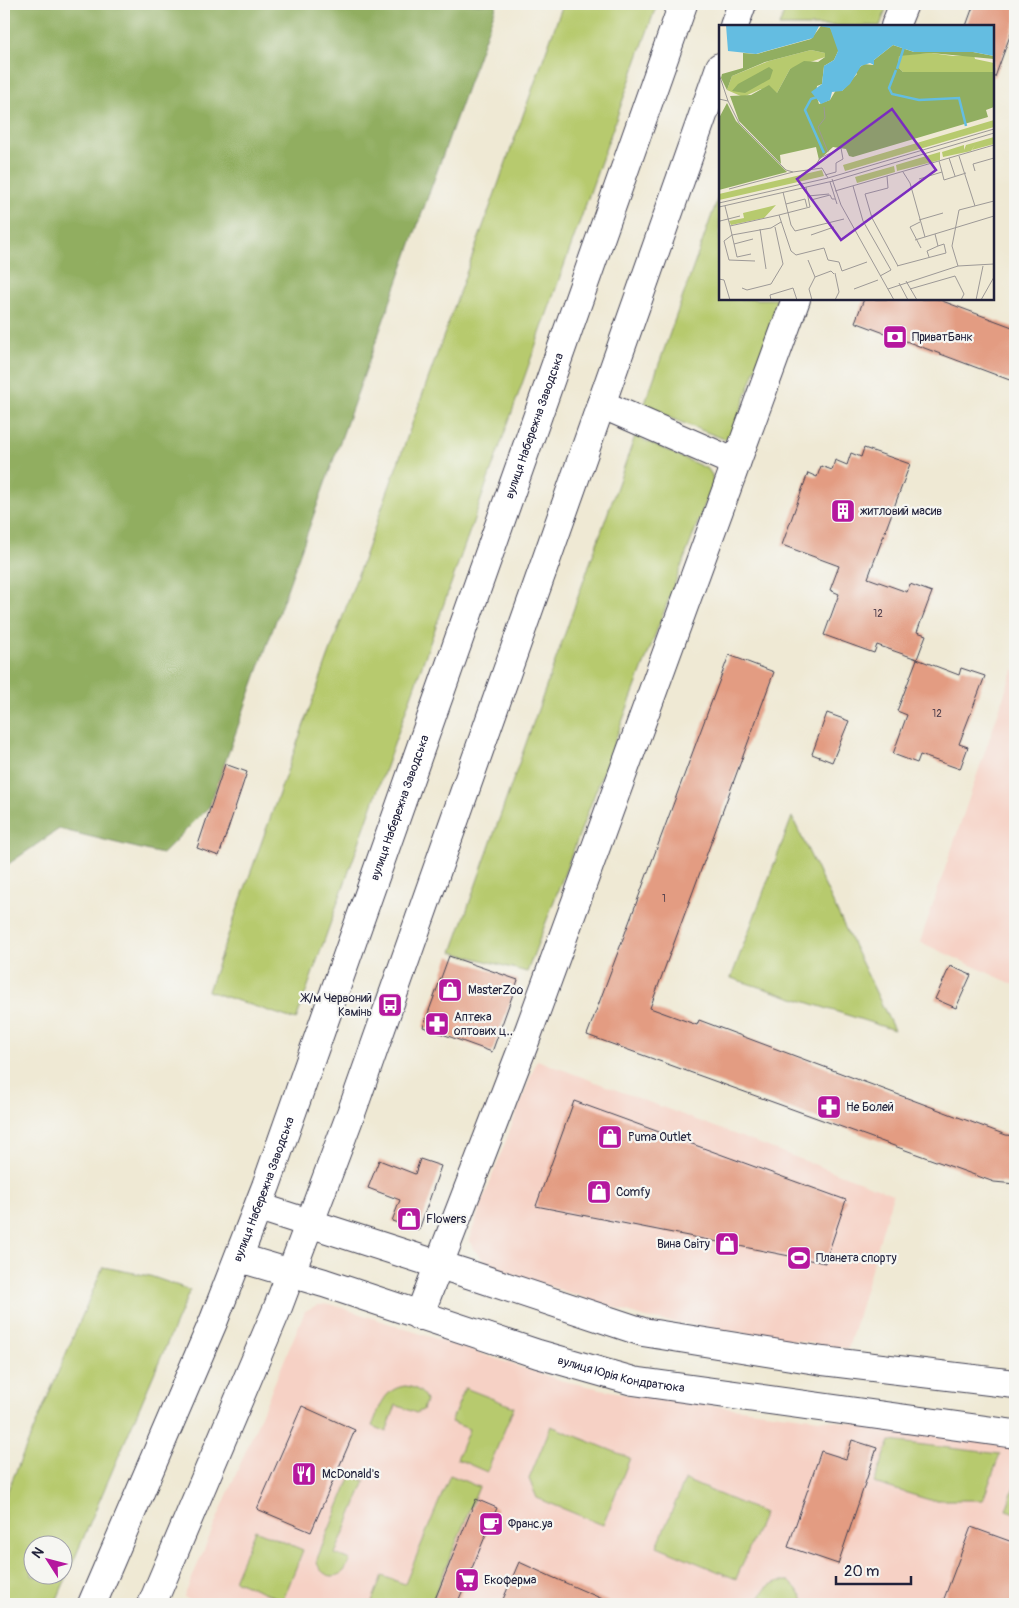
<svg xmlns="http://www.w3.org/2000/svg" width="1019" height="1608" font-family="Pangolin,sans-serif">
	<rect width="100%" height="100%" fill="#f6f6f2"/>
	<filter id="ink" filterUnits="userSpaceOnUse"><feTurbulence type="fractalNoise" baseFrequency=".02" numOctaves="2"/><feDisplacementMap in="SourceGraphic" scale="10" xChannelSelector="R" yChannelSelector="G"/><feConvolveMatrix kernelMatrix="1 2 1 2 8 2 1 2 1" color-interpolation-filters="sRGB"/></filter>
	<filter id="wash" filterUnits="userSpaceOnUse"><feTurbulence type="fractalNoise" baseFrequency=".0096" numOctaves="4" result="noise"/><feDisplacementMap in="SourceGraphic" scale="20" xChannelSelector="R" yChannelSelector="G"/><feGaussianBlur stdDeviation="1.12" result="paint"/><feColorMatrix in="noise" values="0 0 0 0 0 0 0 0 0 0 0 0 0 0 0 0 0 1.4 0 .05"/><feComposite in="paint" operator="in"/></filter>
	<g filter="url(#wash)">
		<rect width="100%" height="100%" fill="#efe9d4"/>
		<!-- built -->
		<g fill="#f6d1c5">
			<polygon points="1015,668 1015,985 920,942 1010,678"/>
			<polygon points="537,1060 893,1194 848,1349 646,1318 490,1267 473,1249 469,1239 481,1205"/>
			<polygon points="330,1304 563,1381 630,1395 891,1428 1015,1447 1015,1604 200,1604 184,1597 305,1311 317,1305"/>
		</g>
		<!-- green -->
		<g fill="#b7ca6e" stroke="#6c7654" fill-rule="evenodd">
			<polygon points="563,4 657,4 296,1020 208,991"/>
			<polygon points="787,4 888,4 880,26 779,26"/>
			<polygon points="720,192 720,299 781,299 731,437 724,439 647,409 644,406"/>
			<polygon points="635,436 708,469 712,475 713,483 527,972 452,952"/>
			<polygon points="792,817 894,1030 731,978"/>
			<path d="M103,1267L150,1276L190,1290L55,1604H4V1499ZM32,1546H62V1576H32Z"/>
			<path d="M405,1386C414,1387 423,1391 426,1400L423,1410L416,1413L396,1405L386,1432L372,1426C380,1408 383,1389 405,1386Z"/>
			<polygon points="465,1388 514,1407 487,1472 457,1459 469,1429 451,1422"/>
			<polygon points="551,1426 630,1458 603,1525 537,1498 529,1479"/>
			<polygon points="890,1441 1000,1454 983,1500 930,1500 874,1483"/>
			<polygon points="450,1475 479,1487 431,1604 371,1604 382,1576 405,1584"/>
			<path d="M351,1476L365,1481L335,1554L350,1560C348,1563 346,1569 344,1571C333,1582 317,1573 317,1559Z"/>
			<polygon points="685,1480 764,1513 736,1579 657,1546"/>
			<polygon points="1015,1484 1015,1513 1006,1510"/>
			<polygon points="255,1530 303,1550 283,1600 234,1580"/>
			<path d="M780,1581H789L796,1588L804,1600L803,1604L785,1603L784,1604H757C762,1592 766,1585 780,1581Z"/>
		</g>
		<!-- forest -->
		<polygon fill="#91ae61" stroke="#5a684e" points="4,4 497,4 209,807 162,854 59,829 4,867"/>
		<g id="blocks">
			<!-- building -->
			<g fill="#e39c82">
				<polygon points="974,4 1015,4 1015,22 995,77 993,77 993,26 966,26"/>
				<polygon points="864,299 937,299 1015,328 1015,382 855,322"/>
				<polygon points="864,448 910,464 868,578 907,592 910,584 932,592 917,632 926,635 917,659 877,645 874,653 824,635 839,594 830,590 839,566 782,545 808,473 817,477 821,466 832,470 835,460 847,465 851,453 861,457"/>
				<polygon points="729,655 774,672 650,1008 697,1025 699,1020 1006,1135 1015,1136 1015,1184 994,1182 587,1035"/>
				<polygon points="917,659 959,675 961,668 985,676 959,744 968,747 960,769 920,755 917,763 893,754 907,715 897,711"/>
				<polygon points="827,713 849,721 832,762 812,754"/>
				<polygon points="225,764 247,772 219,856 197,848"/>
				<polygon points="449,956 518,980 492,1052 423,1027"/>
				<polygon points="950,966 971,975 956,1008 935,999"/>
				<polygon points="574,1101 846,1200 825,1263 536,1206"/>
				<polygon points="420,1159 441,1166 419,1230 392,1221 400,1200 368,1188 379,1160 415,1174"/>
				<polygon points="302,1406 355,1430 311,1532 257,1509"/>
				<polygon points="852,1440 877,1448 838,1564 788,1547 821,1451 846,1459"/>
				<polygon points="476,1499 497,1508 457,1604 433,1604"/>
				<polygon points="971,1527 1015,1543 1015,1604 942,1604"/>
				<polygon points="519,1562 552,1577 614,1604 501,1604"/>
			</g>
		</g>
	</g>
	<g filter="url(#ink)">
		<use href="#blocks" fill-opacity="0" stroke="#414052" stroke-width="1"/>
		<g fill="none" stroke-linecap="round" stroke-linejoin="round">
			<defs>
				<g id="minor">
					<polyline points="895,26 904,4"/>
					<polyline points="601,404 736,463"/>
					<polyline points="419,1316 524,1044 796,299"/>
				</g>
				<g id="secondary">
					<polyline points="734,26 742,4"/>
					<polyline points="259,1207 471,1275 643,1332 823,1361 1015,1384"/>
					<path id="s1" d="M240,1258L324,1283L538,1354L633,1381L1015,1434"/>
					<path id="s2" d="M92,1604L214,1320L266,1186L683,4"/>
					<polyline points="152,1604 278,1307 353,1108 720,67"/>
				</g>
			</defs>
			<!-- minor casing -->
			<use href="#minor" stroke="#414052" stroke-width="30"/>
			<!-- secondary casing -->
			<use href="#secondary" stroke="#414052" stroke-width="30"/>
			<!-- minor -->
			<use href="#minor" stroke="#fff" stroke-width="28"/>
			<!-- secondary -->
			<use href="#secondary" stroke="#fff" stroke-width="28"/>
		</g>
	</g>
	<!-- icons -->
	<defs>
		<symbol id="bank-square" viewBox="-11 -11 22 22"><rect x="-9" y="-9" width="18" height="18" rx="4" fill="#b5179e" stroke="#f6f6f2"/><path d="M-6-4H6V4H-6ZM0-2.3a2.3 2.3 0 1 0 0 4.6a2.3 2.3 0 1 0 0-4.6Z" fill="#fff"/></symbol>
		<symbol id="building-square" viewBox="-11 -11 22 22"><rect x="-9" y="-9" width="18" height="18" rx="4" fill="#b5179e" stroke="#f6f6f2"/><path d="M-4-6H4V6H1V3H-1V6H-4ZM-2.5-4.3h1.7v1.8h-1.7ZM.8-4.3h1.7v1.8H.8ZM-2.5-1h1.7V.8h-1.7ZM.8-1h1.7V.8H.8Z" fill="#fff"/></symbol>
		<symbol id="shop-square" viewBox="-11 -11 22 22"><rect x="-9" y="-9" width="18" height="18" rx="4" fill="#b5179e" stroke="#f6f6f2"/><path d="M-5-2.5h2.3a2.7 3.5 0 0 1 5.4 0H5L5.5 6h-11ZM-1.5-2.5h3a1.5 2.3 0 0 0-3 0Z" fill="#fff"/></symbol>
		<symbol id="bus-square" viewBox="-11 -11 22 22"><rect x="-9" y="-9" width="18" height="18" rx="4" fill="#b5179e" stroke="#f6f6f2"/><path d="M-5-6H5V4H4V6H2V4H-2V6H-4V4H-5ZM-3.5-4V0h7V-4ZM-3.5 1.2v1.5H-2V1.2ZM2 1.2v1.5H3.5V1.2Z" fill="#fff"/></symbol>
		<symbol id="pharmacy-square" viewBox="-11 -11 22 22"><rect x="-9" y="-9" width="18" height="18" rx="4" fill="#b5179e" stroke="#f6f6f2"/><path d="M-2-6h4v4h4v4h-4v4h-4v-4h-4v-4h4Z" fill="#fff"/></symbol>
		<symbol id="stadium-square" viewBox="-11 -11 22 22"><rect x="-9" y="-9" width="18" height="18" rx="4" fill="#b5179e" stroke="#f6f6f2"/><path d="M0-5a6.5 5 0 1 0 0 10a6.5 5 0 1 0 0-10ZM-3.5-1.8h7v3.6h-7Z" fill="#fff"/></symbol>
		<symbol id="restaurant-square" viewBox="-11 -11 22 22"><rect x="-9" y="-9" width="18" height="18" rx="4" fill="#b5179e" stroke="#f6f6f2"/><path d="M-5-6h1v4h1v-4h1v4h1v-4h1v5L-1.5 .5V6h-2V.5L-5-1ZM5-6V6H3V1.5H1.5Q1.5-4 5-6Z" fill="#fff"/></symbol>
		<symbol id="cafe-square" viewBox="-11 -11 22 22"><rect x="-9" y="-9" width="18" height="18" rx="4" fill="#b5179e" stroke="#f6f6f2"/><path d="M-5.5-4.5H6V0H3Q3 3.5 0 3.5H-2.5Q-5.5 3.5-5.5 0ZM3-3.2v2h1.7v-2ZM-6 4.5H4V6H-6Z" fill="#fff"/></symbol>
		<symbol id="supermarket-square" viewBox="-11 -11 22 22"><rect x="-9" y="-9" width="18" height="18" rx="4" fill="#b5179e" stroke="#f6f6f2"/><path d="M-6-5.5h2.5l.6 2H6L4.5 2H-2.5L-4.4-4H-6ZM-1.5 3.2a1.3 1.3 0 1 0 .1 0ZM3 3.2a1.3 1.3 0 1 0 .1 0Z" fill="#fff"/></symbol>
	</defs>
	<g fill-rule="evenodd">
		<use href="#bank-square" x="881" y="323" width="28" height="28"/>
		<use href="#building-square" x="829" y="497" width="28" height="28"/>
		<use href="#shop-square" x="436" y="976" width="28" height="28"/>
		<use href="#bus-square" x="376" y="991" width="28" height="28"/>
		<use href="#pharmacy-square" x="423" y="1010" width="28" height="28"/>
		<use href="#pharmacy-square" x="815" y="1093" width="28" height="28"/>
		<use href="#shop-square" x="596" y="1123" width="28" height="28"/>
		<use href="#shop-square" x="585" y="1178" width="28" height="28"/>
		<use href="#shop-square" x="395" y="1205" width="28" height="28"/>
		<use href="#shop-square" x="713" y="1230" width="28" height="28"/>
		<use href="#stadium-square" x="785" y="1244" width="28" height="28"/>
		<use href="#restaurant-square" x="290" y="1460" width="28" height="28"/>
		<use href="#cafe-square" x="477" y="1510" width="28" height="28"/>
		<use href="#supermarket-square" x="453" y="1566" width="28" height="28"/>
	</g>
	<g text-anchor="middle" stroke-width="4.5" stroke-linejoin="round" paint-order="stroke">
		<!-- number labels -->
		<g font-size="10" fill="#52404d">
			<text x="878" y="617">12</text>
			<text x="937" y="717">12</text>
			<text x="664" y="902">1</text>
		</g>
		<!-- poi labels -->
		<g font-size="12" fill="#22223b" stroke="#f6f6f2" text-anchor="start">
			<text x="912" y="341">ПриватБанк</text>
			<text x="860" y="515">житловий масив</text>
			<text x="468" y="994">MasterZoo</text>
			<text x="372" y="1002" text-anchor="end">Ж/м Червоний<tspan x="372" dy="14">Камінь</tspan></text>
			<text x="454" y="1021">Аптека<tspan x="454" dy="14">оптових ц‥</tspan></text>
			<text x="846" y="1111">Не Болей</text>
			<text x="628" y="1141">Puma Outlet</text>
			<text x="616" y="1196">Comfy</text>
			<text x="426" y="1223">Flowers</text>
			<text x="710" y="1248" text-anchor="end">Вина Світу</text>
			<text x="816" y="1262">Планета спорту</text>
			<text x="322" y="1478">McDonald's</text>
			<text x="508" y="1528">Франс.уа</text>
			<text x="484" y="1584">Екоферма</text>
		</g>
		<!-- street labels -->
		<g font-size="12" fill="#22223b" stroke="#f6f6f2">
			<text dy="4" stroke="none"><textPath href="#s2" startOffset="1259">вулиця Набережна Заводська</textPath></text>
			<text dy="4" stroke="none"><textPath href="#s2" startOffset="854">вулиця Набережна Заводська</textPath></text>
			<text dy="4" stroke="none"><textPath href="#s2" startOffset="449">вулиця Набережна Заводська</textPath></text>
			<text dy="4" stroke="none"><textPath href="#s1" startOffset="399">вулиця Юрія Кондратюка</textPath></text>
		</g>
	</g>
	<!-- overview -->
	<g transform="translate(719 25)">
		<rect width="275" height="275" fill="#efe9d4"/>
		<path d="M92,25L106,28V32L71,44L58,68L42,64L24,72L8,65L13,51L50,36ZM212,28L234,31L255,30L256,34L275,38V47H184L179,42L180,30ZM275,95V102L126,146L124,140ZM275,112V119L253,125L256,120L252,126L224,132L223,127L245,120V125L247,120ZM221,127V135L178,146L177,140ZM175,141L176,147L138,158L136,152ZM103,145L105,151L0,175V169ZM57,180L45,193L12,200L10,196L25,193L24,188Z" fill="#b7ca6e"/>
		<path d="M102,1L111,2L120,24L115,35L105,41L103,59L98,61L97,69L100,79L111,75L117,65L123,66L138,49L136,46L145,39L154,40L155,35L174,20L195,27H254L275,31V34L212,28L180,31L179,42L184,47H275V82L267,85L269,92L134,132L130,131L127,124L114,122L100,135L97,122L61,130L62,139L20,96L11,71L32,70L50,60L58,68L71,44L85,36L99,37L106,32V28L92,25L46,37L13,51L8,65L2,53L3,49L24,43V28L38,29L92,14ZM50,42L54,45L51,54L26,68L13,66L19,59ZM8,78L17,96L68,147L0,165V93Z" fill="#91ae61"/>
		<path d="M7,0H275V31L254,27H195L174,20L155,35V40L151,38L142,41L131,59L123,66L113,67L111,75L102,79L92,67L103,59L105,41L115,35L119,26L111,3L100,1L94,13L37,29L9,26Z" fill="#64bde1"/>
		<path fill="none" stroke="#64bde1" stroke-width="2.5" d="M178,44L185,22M177,45L170,63L173,69L200,75L240,73L247,101M98,72L92,74L86,85L105,128"/>
		<path fill="none" stroke="#9d9997" stroke-width="1" d="M0,49L9,76M0,74L9,76L20,98L67,145L74,147L103,143L109,153M105,82L106,93L99,102L109,127M240,131L256,181M230,133L236,151M95,143L101,133L122,123L124,134L117,138V147L106,150M256,146L254,139L275,133M184,147L191,158L206,212M223,147L225,155L247,148M168,151L169,163L146,169L153,193L179,241M113,154L122,180L175,275M200,154L223,147L220,136M111,157L118,179M134,161L144,196L172,245L161,251M10,164L74,147M116,166L275,120M64,167L72,200L76,206L125,194M89,171L110,169M92,175L111,170L113,174H116M0,178L109,153L275,104M67,179L86,174L88,182M6,181L11,201L60,190L91,182L87,162M0,182L114,156L275,108M60,190L72,226L77,230L105,223L109,235L120,237L123,246L148,237M200,195L224,188M1,196L21,191M201,197L191,202L202,223M11,201L13,210L52,203L62,197M41,204L47,244M92,210L115,202M196,215L275,191M15,219L34,214M32,229L18,232L13,210L5,216L10,235L36,236M210,232L208,226L219,221M89,235L96,252M178,241L227,228L225,219L219,221L216,209M239,241L233,221L240,185L275,176M0,254L5,255L11,275M187,256L198,275M180,258L189,275M23,263L28,265L52,259L64,239L56,202M135,264L159,255M169,264L239,241L275,239M191,264L236,251L245,269L242,275M52,275L51,270L74,263L78,275M93,275L90,264L96,252L112,246L115,249M116,275L120,267L116,248M257,275L264,241M262,275L275,252"/>
		<path fill="#7b2cbf" fill-opacity="0.15" stroke="#7b2cbf" stroke-width="2.5" d="M173,84L217,145L122,215L78,154Z"/>
		<rect width="275" height="275" fill="none" stroke="#22223b" stroke-width="2.5"/>
	</g>
	<!-- margin -->
	<rect width="1019" height="1608" fill="none" stroke="#f6f6f2" stroke-width="20"/>
	<!-- north arrow -->
	<g transform="translate(48 1560) rotate(306)"><circle r="24" fill="#f6f6f2" stroke="#a1a1a9"/>
	<path d="M0-4L9 19L0 12L-9 19Z" fill="#b5179e"/>
	<text y="-8" font-size="14" font-weight="bold" text-anchor="middle" fill="#22223b">N</text>
	</g>
	<!-- scale -->
	<path d="M836 1576v8h75v-8" fill="none" stroke="#22223b" stroke-width="2.5"/>
	<text x="844" y="1576" font-size="15" fill="#22223b" stroke="#f6f6f2" stroke-width="4" paint-order="stroke">20 m</text>
</svg>
